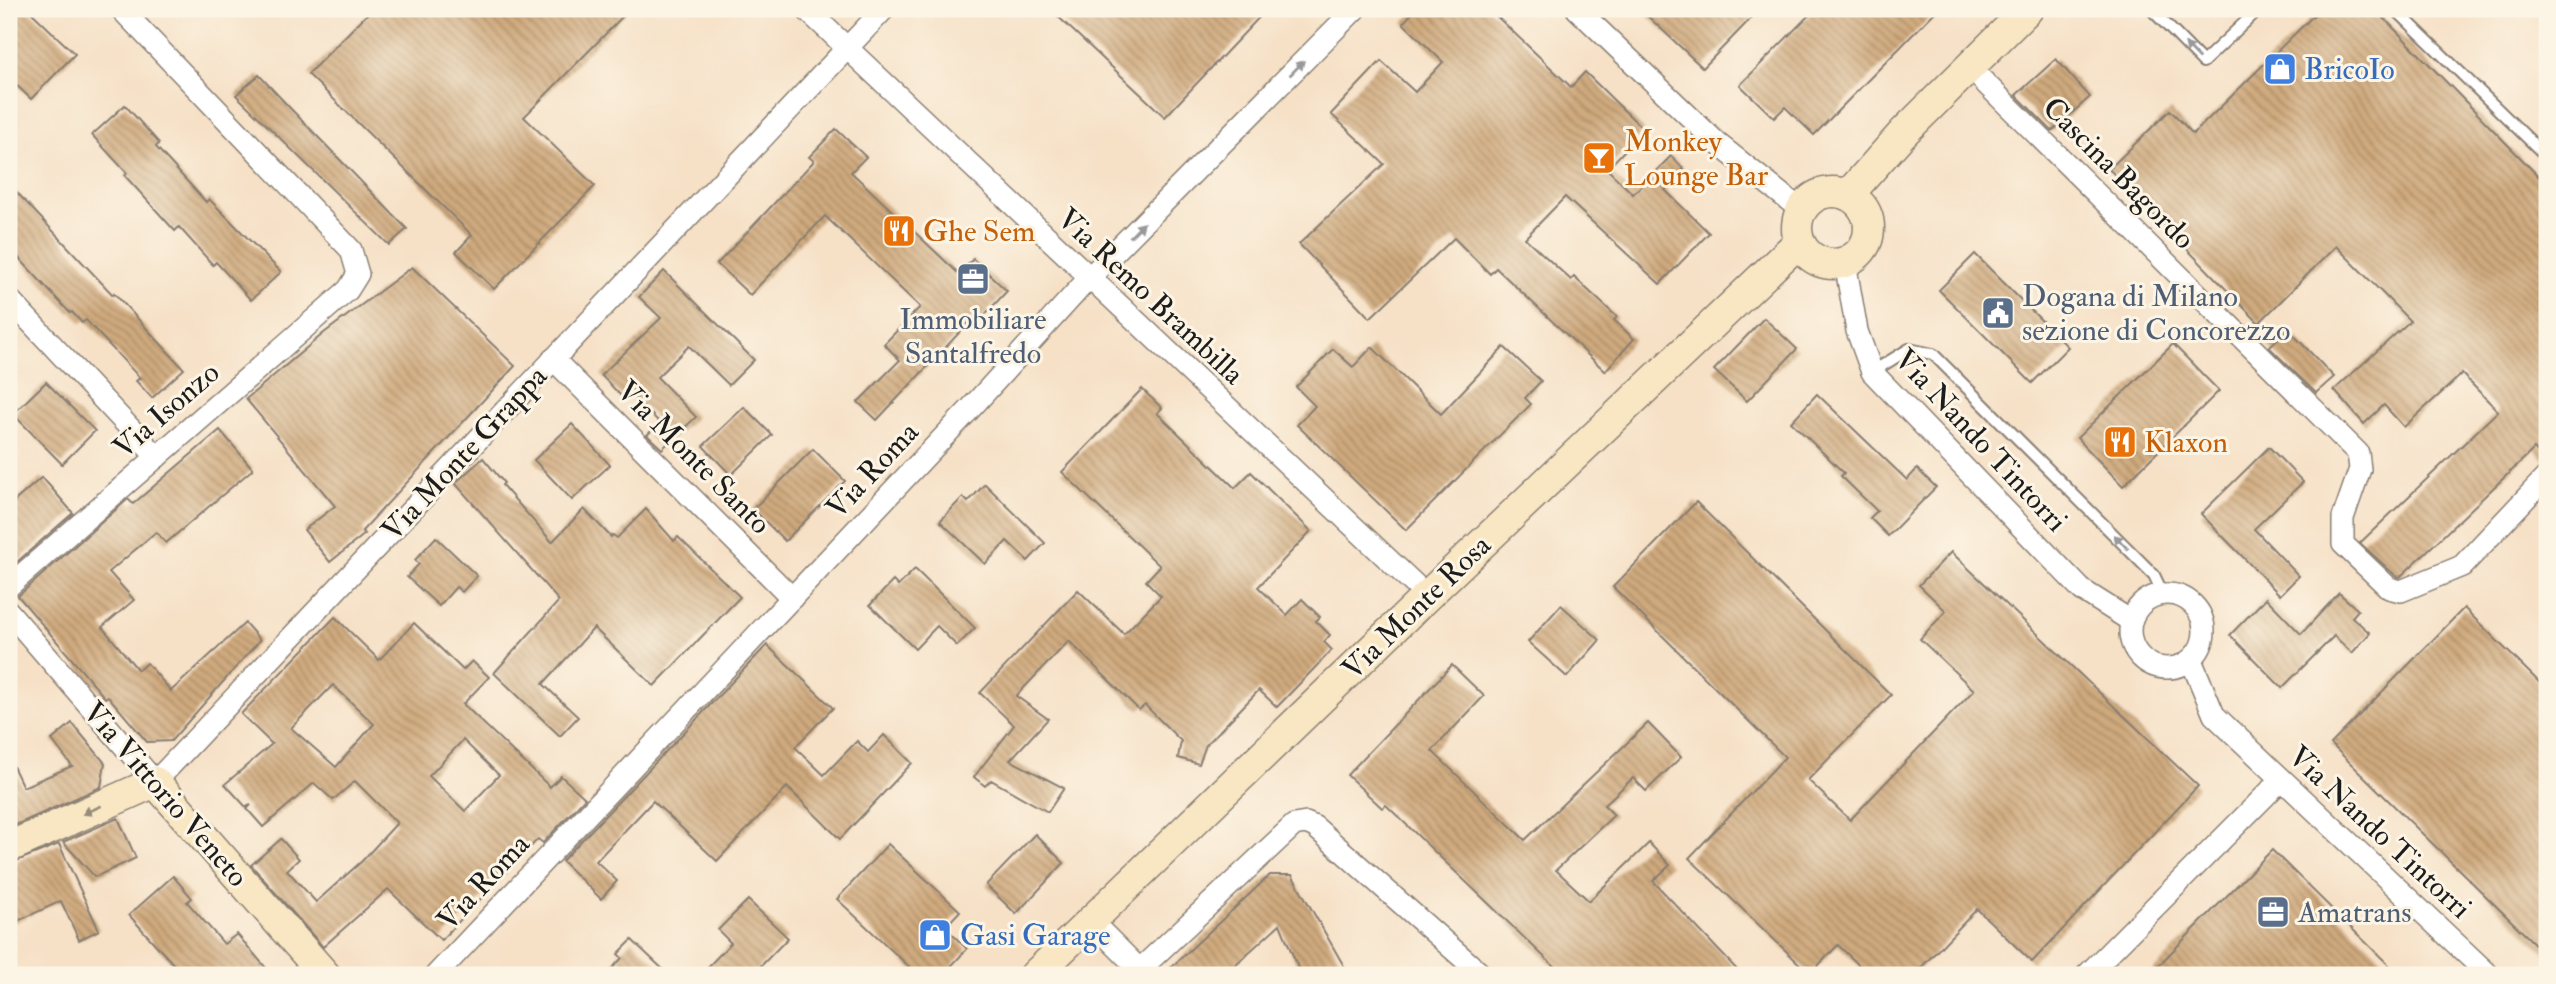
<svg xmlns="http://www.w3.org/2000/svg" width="2556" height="984" font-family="'IM FELL Double Pica',serif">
	<defs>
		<pattern id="building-back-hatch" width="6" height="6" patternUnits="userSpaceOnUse" patternTransform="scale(1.75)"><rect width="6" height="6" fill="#d0aa7e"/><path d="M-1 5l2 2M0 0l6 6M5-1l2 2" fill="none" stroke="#a88a66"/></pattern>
	</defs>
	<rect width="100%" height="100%" fill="#fcf5e5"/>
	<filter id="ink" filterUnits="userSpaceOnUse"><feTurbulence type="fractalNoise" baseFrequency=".0143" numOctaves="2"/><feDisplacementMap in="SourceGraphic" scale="14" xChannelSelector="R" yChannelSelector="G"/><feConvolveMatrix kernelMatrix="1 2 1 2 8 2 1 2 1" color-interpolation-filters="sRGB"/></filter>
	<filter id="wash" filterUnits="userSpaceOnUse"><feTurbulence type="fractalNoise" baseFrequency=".00686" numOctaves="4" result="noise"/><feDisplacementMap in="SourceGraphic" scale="28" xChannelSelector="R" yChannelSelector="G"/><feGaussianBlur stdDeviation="1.57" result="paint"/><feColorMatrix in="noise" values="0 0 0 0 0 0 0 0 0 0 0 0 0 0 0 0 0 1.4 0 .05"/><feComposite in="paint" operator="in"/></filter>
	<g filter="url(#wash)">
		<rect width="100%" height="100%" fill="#f6e1c7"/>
		<g id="blocks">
			<!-- building -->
			<g fill="url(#building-back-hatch)" fill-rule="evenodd">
				<polygon points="9,9 28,9 75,54 31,99 9,78"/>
				<polygon points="372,9 630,9 524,117 595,186 494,289 456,252 472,235 308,74"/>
				<polygon points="1050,9 1267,9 1165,117"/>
				<polygon points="1416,9 1489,9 1571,87 1585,72 1644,130 1607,169 1633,194 1671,156 1684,169 1665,190 1709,233 1660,284 1565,197 1525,238 1571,280 1574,277 1617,317 1614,320 1634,339 1605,371 1496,268 1490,274 1454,238 1370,318 1299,244 1384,164 1331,114 1381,61 1415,92 1443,62 1403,23"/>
				<polygon points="1640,9 1760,9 1703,68"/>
				<polygon points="1815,9 1938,9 1814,135 1785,107 1774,118 1740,85"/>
				<polygon points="2320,9 2375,9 2547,185 2547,462 2534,449 2400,577 2396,576 2360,543 2498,411 2462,374 2404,427 2384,405 2364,424 2334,390 2410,321 2336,246 2259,323 2109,169 2170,110 2193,134"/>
				<polygon points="2056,59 2090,97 2052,131 2016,95"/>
				<polygon points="259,75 289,107 407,229 389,245 236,95"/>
				<polygon points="125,105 159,143 156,147 206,202 209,199 281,272 251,300 216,262 213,265 179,227 175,231 125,176 127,173 92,135"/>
				<polygon points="836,129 866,157 851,172 959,274 973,259 1007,291 979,321 974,317 877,420 858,402 900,360 884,344 920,307 825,216 750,295 717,264 814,161 809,157"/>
				<polygon points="9,184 113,295 114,293 184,369 152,398 136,381 140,378 86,320 82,323 72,312 70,313 19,258 9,269"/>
				<polygon points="1975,254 2068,347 2032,383 1939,290"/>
				<polygon points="412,267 515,366 362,531 365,534 330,562 304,530 335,506 246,399 324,333"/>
				<polygon points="664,271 754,360 729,385 689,346 657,377 696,417 662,449 647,435 660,423 629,392 623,398 601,375 661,318 639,297"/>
				<polygon points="1764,318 1797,349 1747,401 1714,370"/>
				<polygon points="2288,329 2334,377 2316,393 2269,347"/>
				<polygon points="2173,344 2219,391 2123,486 2077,438"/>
				<polygon points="1372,347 1441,414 1504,347 1541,381 1525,398 1531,404 1406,530 1297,425 1315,406 1296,387 1333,349 1353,367"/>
				<polygon points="46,382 95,431 62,464 13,414"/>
				<polygon points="1142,389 1162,408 1157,413 1235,488 1251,472 1311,531 1258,587 1287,615 1302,599 1320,617 1316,621 1330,635 1324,642 1332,650 1277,707 1259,690 1206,745 1199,764 1178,758 1181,741 1145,705 1139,710 1069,641 1016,696 1048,719 1010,760 1064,788 1048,812 991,780 985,786 974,777 1014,725 980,693 1078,590 1124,634 1161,596 1146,581 1160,566 1062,472"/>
				<polygon points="1817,394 1907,480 1917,469 1936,487 1888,536 1870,518 1877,511 1841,476 1844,473 1791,422"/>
				<polygon points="744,407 772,435 731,475 703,446"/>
				<polygon points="572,424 610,465 572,500 534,460"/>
				<polygon points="220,430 253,469 166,543 156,532 109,572 134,600 102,627 138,670 147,663 171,691 245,623 260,640 171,741 147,742 108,696 105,698 18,596 128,499 133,504"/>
				<polygon points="2269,447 2303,482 2254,529 2299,576 2280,595 2201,514"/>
				<polygon points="813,449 845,481 785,541 753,509"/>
				<polygon points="483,458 504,483 502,485 552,542 584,509 611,537 613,535 617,538 646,509 674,541 678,537 740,597 654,686 594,628 543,684 578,717 560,736 494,673 559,601 455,483"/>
				<polygon points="42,477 73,513 9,569 9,506"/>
				<polygon points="985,484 1045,543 1028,561 1007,541 985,564 940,521 963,497 968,502"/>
				<polygon points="1696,502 1891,695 1808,780 1850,820 1974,690 1920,639 1946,611 1919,585 1951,552 2198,786 2032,962 1977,909 1914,975 1869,975 1838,945 1810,974 1689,858 1785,757 1613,587"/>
				<polygon points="436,537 477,576 462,592 456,587 439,606 407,577 419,564 415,560"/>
				<polygon points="915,569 975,628 957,646 937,626 915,649 870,605 893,581 898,586"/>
				<polygon points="2339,593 2358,610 2352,617 2370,633 2352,653 2334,636 2282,688 2230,635 2266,598 2301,634"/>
				<polygon points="1561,605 1600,640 1567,677 1528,642"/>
				<polygon points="2464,608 2547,690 2547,956 2331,744"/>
				<path d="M335,617L379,660L414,623L463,670L472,661L489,677L463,704L550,787L561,776L585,798L543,843L538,839L441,940L388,889L323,947L251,865L281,839L299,859L287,870L316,902L362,861L397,823L355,781L333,800L314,783L263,827L247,809L251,805L246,807L225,784L272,744L241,714ZM333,685L374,724L336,767L291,728ZM463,740L499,775L465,811L429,776Z"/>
				<polygon points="767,645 833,708 795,747 824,775 857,741 868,752 884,735 912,763 840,839 787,787 717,861 653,801 596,861 617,881 601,899 562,861"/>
				<polygon points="1452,665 1484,696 1432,751 1525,840 1648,723 1681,757 1646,791 1633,778 1604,805 1614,815 1556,870 1589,901 1649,843 1670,865 1653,881 1742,975 1563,975 1386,805 1382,808 1347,775"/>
				<polygon points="72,723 105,763 101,787 9,828 9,758 23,787 72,766 52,740"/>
				<polygon points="118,818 136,858 95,877 63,842"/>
				<polygon points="1035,834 1064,863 1016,914 986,885"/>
				<polygon points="59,844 99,930 79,940 61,901 9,925 9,864"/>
				<polygon points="888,844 960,911 945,927 967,949 943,975 918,975 837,899"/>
				<polygon points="2272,850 2399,975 2149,975"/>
				<polygon points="1270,875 1292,875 1349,975 1301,975 1280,924 1224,975 1163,975"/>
				<polygon points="173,876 192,898 187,902 224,944 237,934 272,975 210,975 203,967 194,975 162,975 174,965 129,915"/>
				<polygon points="748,900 788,938 752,975 700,975 731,943 718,930"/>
				<polygon points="632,940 669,975 606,975 622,958 618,954"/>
			</g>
		</g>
	</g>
	<g filter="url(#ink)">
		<use href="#blocks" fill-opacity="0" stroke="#897e72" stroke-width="2"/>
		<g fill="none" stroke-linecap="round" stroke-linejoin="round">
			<defs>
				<g id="lane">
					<polyline points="2151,9 2203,62 2259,9"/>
					<polyline points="2395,9 2547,157"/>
					<polyline points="1872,372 1909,349 1933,354 2154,575 2163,594"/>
				</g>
				<g id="street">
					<polyline points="806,9 1427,596"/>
					<polyline points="1577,9 1718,144 1801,210"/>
					<polyline points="1969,67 2358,453 2360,469 2343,518 2343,544 2389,588 2401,591 2462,566 2547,476"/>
					<polyline points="1845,262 1857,331 1872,372 2082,590 2131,621"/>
					<polyline points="9,299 157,457"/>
					<polyline points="553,359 792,598"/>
					<polyline points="9,586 348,290 358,274 351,250 121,9"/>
					<circle cx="2167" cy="631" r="37"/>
					<polyline points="9,612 155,782 884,9"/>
					<polyline points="2191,660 2214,715 2489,975"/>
					<polyline points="1092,922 1140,970"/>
					<polyline points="436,975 971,408 1089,278 1355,9"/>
					<polyline points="1134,975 1294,825 1306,823 1315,827 1482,975"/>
					<polyline points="2087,975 2281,780"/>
				</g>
				<g id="secondary">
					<circle cx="1833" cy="228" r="36"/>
					<polyline points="1848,195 1903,133 2028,9"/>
					<polyline points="9,847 155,782 325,975"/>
					<polyline points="1035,975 1427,596 1799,242"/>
				</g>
			</defs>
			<!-- lane casing -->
			<use href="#lane" stroke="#897e72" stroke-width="14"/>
			<!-- street casing -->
			<use href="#street" stroke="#897e72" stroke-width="24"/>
			<!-- secondary casing -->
			<use href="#secondary" stroke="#897e72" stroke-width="33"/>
			<!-- lane -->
			<use href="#lane" stroke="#fff" stroke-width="10"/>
			<!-- street -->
			<use href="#street" stroke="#fff" stroke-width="21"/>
			<!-- secondary -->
			<use href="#secondary" stroke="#f9e7c3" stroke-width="30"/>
		</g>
		<!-- one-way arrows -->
		<defs><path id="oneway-solid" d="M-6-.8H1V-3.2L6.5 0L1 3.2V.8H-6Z" transform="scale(1.75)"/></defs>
		<g fill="#999">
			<use href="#oneway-solid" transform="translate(2192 51) rotate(-134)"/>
			<use href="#oneway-solid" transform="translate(1297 68) rotate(-45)"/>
			<use href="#oneway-solid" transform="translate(1137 230) rotate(-45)"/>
			<use href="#oneway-solid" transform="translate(2121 542) rotate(-135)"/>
		</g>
		<use fill="#968c78" href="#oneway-solid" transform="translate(92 810) rotate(156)"/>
	</g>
	<!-- icons -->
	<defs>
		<symbol id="shop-square" viewBox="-11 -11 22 22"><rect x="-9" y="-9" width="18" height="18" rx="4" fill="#3f7fe0" stroke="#fcf5e5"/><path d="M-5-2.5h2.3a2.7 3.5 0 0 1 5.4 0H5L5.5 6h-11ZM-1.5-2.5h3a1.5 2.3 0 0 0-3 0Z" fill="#fff"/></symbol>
		<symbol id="bar-square" viewBox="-11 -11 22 22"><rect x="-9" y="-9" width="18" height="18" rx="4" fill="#e8710a" stroke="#fcf5e5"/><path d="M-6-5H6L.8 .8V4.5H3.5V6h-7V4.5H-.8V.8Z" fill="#fff"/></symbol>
		<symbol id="restaurant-square" viewBox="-11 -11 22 22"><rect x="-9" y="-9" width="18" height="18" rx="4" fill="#e8710a" stroke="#fcf5e5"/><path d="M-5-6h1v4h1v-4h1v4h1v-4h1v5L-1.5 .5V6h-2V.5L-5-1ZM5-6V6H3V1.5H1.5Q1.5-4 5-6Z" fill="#fff"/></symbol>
		<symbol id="office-square" viewBox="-11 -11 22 22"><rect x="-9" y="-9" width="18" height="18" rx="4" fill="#5c6f8a" stroke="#fcf5e5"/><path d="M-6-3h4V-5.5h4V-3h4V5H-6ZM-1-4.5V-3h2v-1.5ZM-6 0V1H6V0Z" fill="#fff"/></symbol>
		<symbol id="civic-square" viewBox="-11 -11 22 22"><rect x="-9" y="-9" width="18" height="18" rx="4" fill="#5c6f8a" stroke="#fcf5e5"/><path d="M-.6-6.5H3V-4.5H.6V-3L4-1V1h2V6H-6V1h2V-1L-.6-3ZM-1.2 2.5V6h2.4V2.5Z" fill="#fff"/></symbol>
	</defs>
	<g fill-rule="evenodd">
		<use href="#shop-square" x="2261" y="50" width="38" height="38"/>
		<use href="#bar-square" x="1580" y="139" width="38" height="38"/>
		<use href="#restaurant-square" x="880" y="212" width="38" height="38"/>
		<use href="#office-square" x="954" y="260" width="38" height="38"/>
		<use href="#civic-square" x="1979" y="294" width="38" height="38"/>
		<use href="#restaurant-square" x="2101" y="423" width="38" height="38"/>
		<use href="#office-square" x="2254" y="893" width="38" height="38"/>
		<use href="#shop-square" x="916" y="916" width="38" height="38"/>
	</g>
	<g text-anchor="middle" stroke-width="6" stroke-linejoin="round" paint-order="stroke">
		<!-- shop labels -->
		<g font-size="30" fill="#366cbe" stroke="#fcf5e5" text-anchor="start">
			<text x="2304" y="79">BricoIo</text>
			<text x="960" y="945">Gasi Garage</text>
		</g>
		<!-- food labels -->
		<g font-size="30" fill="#c56008" stroke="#fcf5e5" text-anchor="start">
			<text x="1624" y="151">Monkey<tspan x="1624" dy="34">Lounge Bar</tspan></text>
			<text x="923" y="241">Ghe Sem</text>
			<text x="2144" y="452">Klaxon</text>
		</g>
		<!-- street labels -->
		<g font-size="30" fill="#1c1c1c" stroke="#fcf5e5">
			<text transform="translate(2119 173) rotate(45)" y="10">Cascina Bagordo</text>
			<text transform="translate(1151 296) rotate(43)" y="10">Via Remo Brambilla</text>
			<text transform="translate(166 410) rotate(-41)" y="10">Via Isonzo</text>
			<text transform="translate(1981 440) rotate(47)" y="10">Via Nando Tintorri</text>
			<text transform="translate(464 453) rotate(-47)" y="10">Via Monte Grappa</text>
			<text transform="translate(694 457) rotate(45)" y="10">Via Monte Santo</text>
			<text transform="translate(872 470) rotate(-47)" y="10">Via Roma</text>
			<text transform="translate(1416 607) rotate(-44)" y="10">Via Monte Rosa</text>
			<text transform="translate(166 794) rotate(49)" y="10">Via Vittorio Veneto</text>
			<text transform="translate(2380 832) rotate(43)" y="10">Via Nando Tintorri</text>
			<text transform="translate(483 882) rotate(-47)" y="10">Via Roma</text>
		</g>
		<!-- service labels -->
		<g font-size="30" fill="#4e5e75" stroke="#fcf5e5" text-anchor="start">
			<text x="2022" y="306">Dogana di Milano<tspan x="2022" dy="34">sezione di Concorezzo</tspan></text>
			<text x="973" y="329" text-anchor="middle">Immobiliare<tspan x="973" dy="34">Santalfredo</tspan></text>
			<text x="2298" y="922">Amatrans</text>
		</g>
	</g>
	<!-- margin -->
	<rect width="2556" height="984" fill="none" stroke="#fcf5e5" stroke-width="35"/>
</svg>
